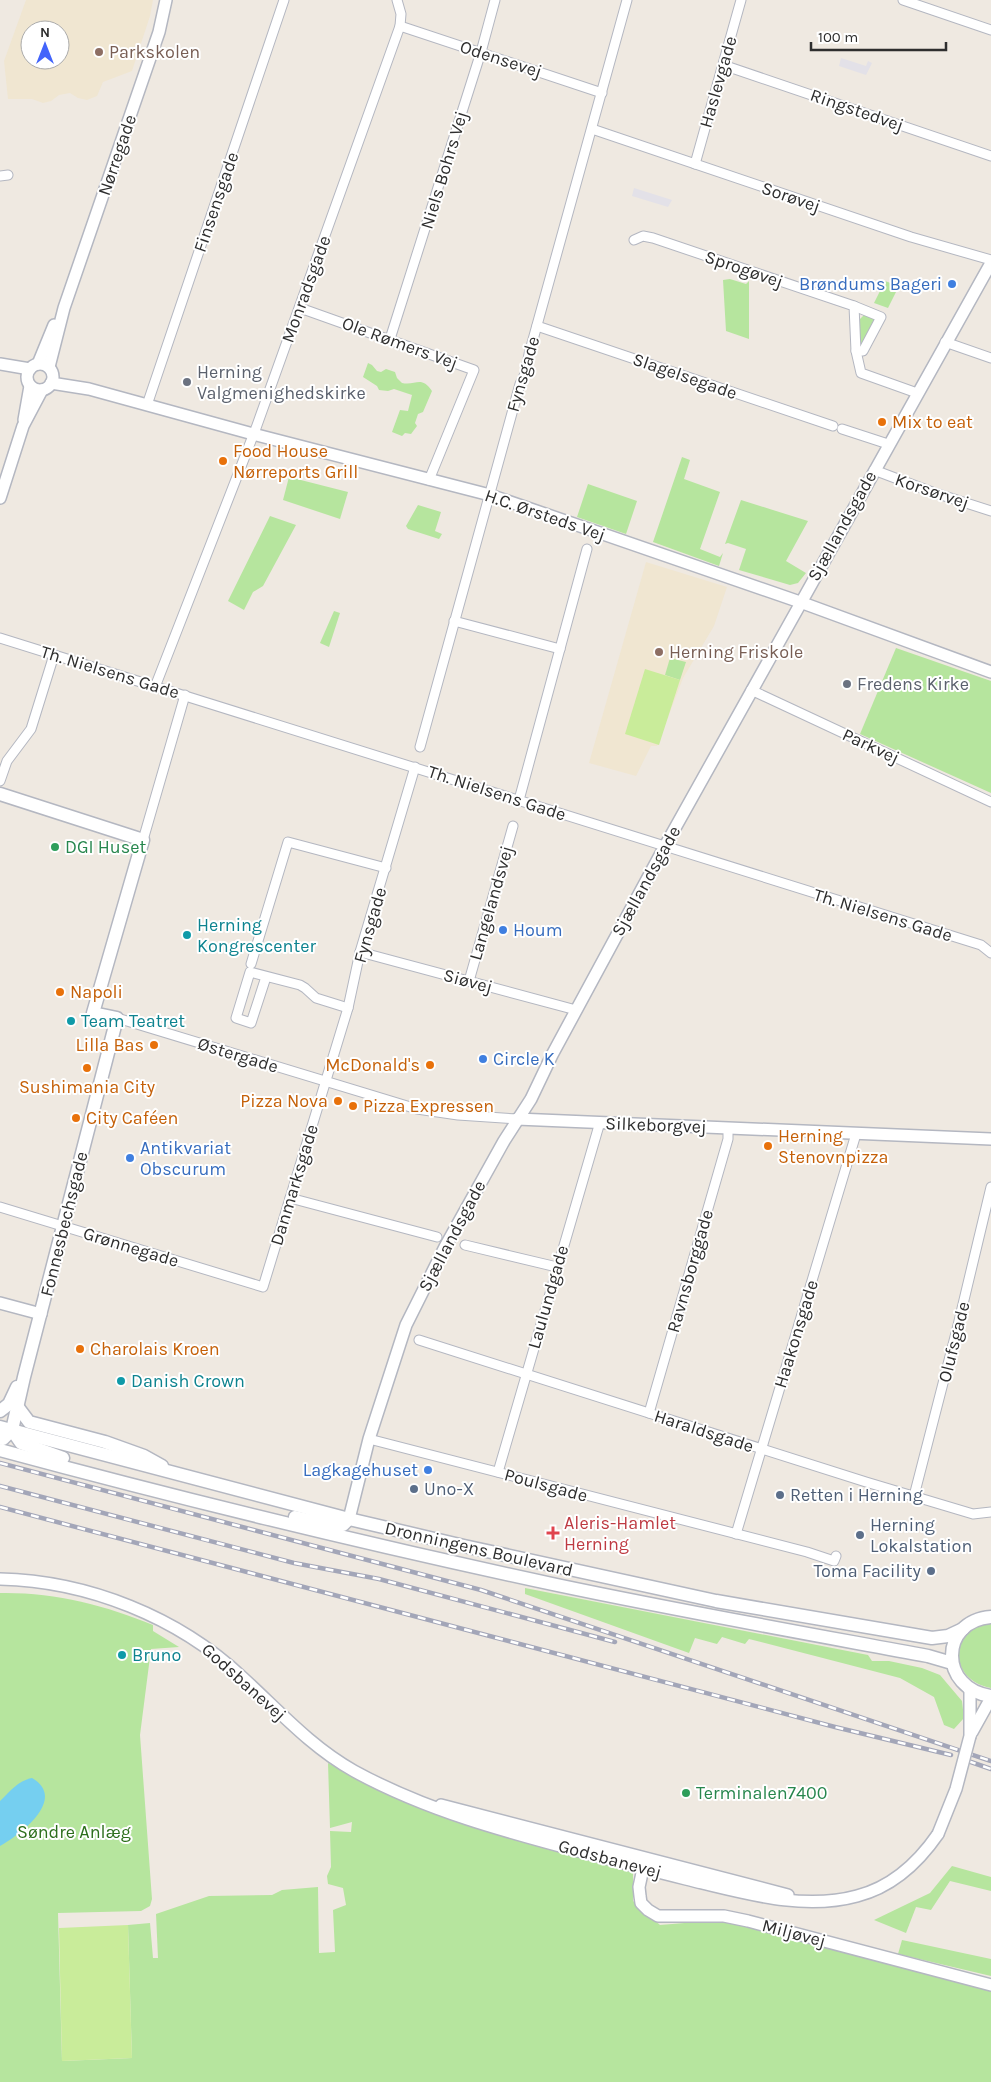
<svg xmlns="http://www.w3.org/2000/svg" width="991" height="2082" font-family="Karla,sans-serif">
	<rect width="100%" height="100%" fill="#efe9e1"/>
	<!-- industrial -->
	<g fill="#e3e1e8">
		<polygon points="841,58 866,66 868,61 872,63 866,75 839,66"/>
		<polygon points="634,188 672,200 668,207 632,196"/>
	</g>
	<!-- education -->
	<g fill="#f0e6d1" fill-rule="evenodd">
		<path d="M26,0H153L150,16L132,71L103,82L97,96L87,100L78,98L70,93L59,95L51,101L43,103L32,99H8L4,61ZM30,30H60V60H30Z"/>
		<polygon points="646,562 727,587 714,626 683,678 657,746 651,746 636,776 589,763"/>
	</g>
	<!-- green -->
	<g fill="#b6e59e">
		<polygon points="730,279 746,284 749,281 749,339 726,331 723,280"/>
		<polygon points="885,281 899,286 888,308 874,303"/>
		<polygon points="866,313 876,319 862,344 859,344 858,321"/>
		<path d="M368,363L372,365L377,371L381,372L386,369L395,372L397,378L402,383C416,386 421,375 432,391L423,412L418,414L415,423L417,426L411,434L405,433L402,436L392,432L400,410L408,411L412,395L394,389L388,391L379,390L377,386L363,377Z"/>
		<polygon points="682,457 690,460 684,479 720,492 700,549 720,557 723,553 719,566 653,542"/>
		<polygon points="289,477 348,492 340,519 283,500"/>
		<polygon points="588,484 637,501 626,534 577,517"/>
		<polygon points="741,500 808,521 786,561 806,573 798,583 790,585 739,570 746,549 728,543 725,544"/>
		<polygon points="418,505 441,512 435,531 442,534 439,539 408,529 406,526"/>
		<polygon points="270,516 296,525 263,586 253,592 244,610 228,601"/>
		<polygon points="334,611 340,613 329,647 320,643"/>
		<polygon points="896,648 991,681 991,793 860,734"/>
		<polygon points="670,658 686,662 680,680 665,675"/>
		<polygon points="525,1588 868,1655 872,1661 889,1661 922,1668 940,1675 962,1701 964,1718 954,1729 944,1725 934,1697 900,1678 749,1639 745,1644 722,1637 717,1644 695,1638 689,1653 525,1594"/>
		<path d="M0,1593C53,1592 105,1605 153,1625V1631L179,1647L151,1649L140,1735L152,1899L150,1906L141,1911L58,1913L62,2061L132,2058L128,1925L150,1923L153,1958H158L156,1914L209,1896L272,1895L282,1890L318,1887L319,1953L335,1952L333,1910L346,1905L343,1888L328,1884L327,1876L331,1867L330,1831L351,1832L352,1822L330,1828L328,1763L373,1787L472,1824L633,1869V1901L660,1925L721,1920L991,1991V2082H0Z"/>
		<path d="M991,1621V1688C948,1680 948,1630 991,1621Z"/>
		<polygon points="952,1866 991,1877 991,1891 950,1881 931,1910 916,1907 906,1933 874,1920 930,1893"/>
		<polygon points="902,1940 991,1959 991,1976 898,1954"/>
	</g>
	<!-- pitch -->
	<g fill="#c9ec9a">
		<polygon points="645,669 680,680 659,745 625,734"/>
		<polygon points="128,1925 132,2058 62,2061 59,1928"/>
	</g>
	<!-- water -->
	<path fill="#75cff0" d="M32,1778C68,1799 20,1835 0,1846V1801C11,1791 17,1781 32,1778Z"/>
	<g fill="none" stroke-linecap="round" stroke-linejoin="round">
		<defs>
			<g id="minor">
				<polyline points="903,0 991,30"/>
				<polyline points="400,26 602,93"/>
				<polyline points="723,65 991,156"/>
				<polyline points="592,129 911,237 991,260"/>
				<polyline points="695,164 741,0"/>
				<polyline points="0,176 8,175"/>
				<polyline points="634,240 643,236 653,238 854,306 856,351 861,373 917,393"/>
				<polyline points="854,306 881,317 863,351 856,351"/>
				<polyline points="300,308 474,370 429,480"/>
				<polyline points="537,326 833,426"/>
				<polyline points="390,339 481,52 495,0"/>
				<polyline points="945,342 991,358"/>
				<polyline points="147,405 284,0"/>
				<polyline points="842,429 888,444"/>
				<polyline points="874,470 932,492 991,511"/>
				<polyline points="454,621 560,649"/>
				<polyline points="0,638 981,945 991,953"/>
				<polyline points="155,687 256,428 400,26 401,14 397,0"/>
				<polyline points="751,690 991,802"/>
				<polyline points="420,747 520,384 525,374 529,354 627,0"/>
				<polyline points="0,781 7,761 31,729 54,655"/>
				<polyline points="519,800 587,549"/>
				<polyline points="143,840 185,695"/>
				<polyline points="360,952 576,1010"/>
				<polyline points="251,964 288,842 386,868"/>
				<polyline points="266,977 251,1023 236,1018 250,972 300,985 305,988 316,998 348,1008"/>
				<polyline points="469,981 513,826"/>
				<polyline points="117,1018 417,1109 458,1115 517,1119"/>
				<polyline points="290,1198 437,1237"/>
				<polyline points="0,1207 263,1287 348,1008 360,952 415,767"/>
				<polyline points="465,1245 557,1267"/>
				<polyline points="419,1340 866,1482 973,1514 991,1512"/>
				<polyline points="649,1413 728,1139 728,1128"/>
				<polyline points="369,1439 807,1552 834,1561 836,1556"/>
				<polyline points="498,1472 600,1122"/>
				<polyline points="914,1496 958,1325 991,1187"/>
				<polyline points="736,1534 856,1134"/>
			</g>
			<g id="tertiary">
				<circle cx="40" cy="377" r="13"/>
				<polyline points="0,364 30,369"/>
				<polyline points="38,364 54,325"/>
				<polyline points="49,367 64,308 159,32 166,0"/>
				<polyline points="51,383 89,389 253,434 490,495 800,602 991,672"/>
				<polyline points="24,420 30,386"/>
				<polyline points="0,498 23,426 42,390"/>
				<polyline points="517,1119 991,1139"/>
				<polyline points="0,1303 41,1314"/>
				<polyline points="349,1519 369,1439 406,1325 445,1247 504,1141 531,1099 552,1055 665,846 991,263"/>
				<path d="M0,1579C88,1581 178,1617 242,1677C278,1710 311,1747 354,1771C436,1816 527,1837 616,1861C645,1869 674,1876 702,1883C752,1895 806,1910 857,1896C892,1887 918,1863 938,1834"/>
				<polyline points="970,1690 970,1736"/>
				<polyline points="972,1732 991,1698"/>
				<polyline points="441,1805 788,1895"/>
				<polyline points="645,1859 639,1887 640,1896 641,1903 648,1910 658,1916 724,1916 748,1921 991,1985"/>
			</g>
			<g id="secondary">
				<polyline points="0,794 143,840 93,1013 117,1018 24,1377 12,1430"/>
				<polyline points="17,1406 29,1422 105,1442 144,1456 162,1466"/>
				<polyline points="0,1411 9,1404 17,1387"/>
				<polyline points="0,1427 349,1519 464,1546 716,1601 932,1638 948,1636 963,1629"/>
				<polyline points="12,1430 21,1443 63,1458"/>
				<polyline points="0,1438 3,1439 12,1430"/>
				<path d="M0,1450C185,1500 370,1545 557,1585C680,1611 804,1633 928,1656L952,1663"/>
				<polyline points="295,1517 332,1525 343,1525 349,1519"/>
				<path d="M991,1617C939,1621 939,1689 991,1696"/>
			</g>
		</defs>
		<!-- minor casing -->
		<use href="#minor" stroke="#b4b7c1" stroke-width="11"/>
		<!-- tertiary casing -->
		<use href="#tertiary" stroke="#b4b7c1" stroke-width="14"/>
		<!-- secondary casing -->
		<use href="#secondary" stroke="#b4b7c1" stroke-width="15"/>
		<!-- minor -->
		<use href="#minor" stroke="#fff" stroke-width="9"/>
		<!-- tertiary -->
		<use href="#tertiary" stroke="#fff" stroke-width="11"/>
		<!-- secondary -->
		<use href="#secondary" stroke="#fff" stroke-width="12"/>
		<defs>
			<g id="rail">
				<polyline points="0,1463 481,1590 991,1761"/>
				<polyline points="0,1486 294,1563 379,1579 615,1642"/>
				<polyline points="0,1507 835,1727 951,1755"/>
				<polyline points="968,1761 991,1769"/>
			</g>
		</defs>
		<!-- rail casing -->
		<use href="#rail" stroke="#a3a6b8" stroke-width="4.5"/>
		<!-- rail -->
		<use href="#rail" stroke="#fff" stroke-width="2.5" stroke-dasharray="8" stroke-linecap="butt"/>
		<defs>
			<polyline id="tertiary-bridge" points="938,1834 956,1789 970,1736"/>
		</defs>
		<!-- tertiary-bridge casing -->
		<use href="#tertiary-bridge" stroke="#b4b7c1" stroke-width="14" stroke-linecap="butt"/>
		<!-- tertiary-bridge -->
		<use href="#tertiary-bridge" stroke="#fff" stroke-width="11"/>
	</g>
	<!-- markers -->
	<g fill="#8d6e63" stroke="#fff" stroke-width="2">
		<circle cx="99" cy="52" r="5"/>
		<circle cx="659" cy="652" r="5"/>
	</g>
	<g fill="#3f7fe0" stroke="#fff" stroke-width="2">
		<circle cx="952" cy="284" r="5"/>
		<circle cx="503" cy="930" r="5"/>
		<circle cx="483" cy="1059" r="5"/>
		<circle cx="130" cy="1158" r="5"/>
		<circle cx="428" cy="1470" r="5"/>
	</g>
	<g fill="#6b7280" stroke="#fff" stroke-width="2">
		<circle cx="187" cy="382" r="5"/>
		<circle cx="847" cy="684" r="5"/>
	</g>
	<g fill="#e8710a" stroke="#fff" stroke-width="2">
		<circle cx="882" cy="422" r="5"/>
		<circle cx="223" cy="461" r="5"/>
		<circle cx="60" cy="992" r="5"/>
		<circle cx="154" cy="1045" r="5"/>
		<circle cx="430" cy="1065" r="5"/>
		<circle cx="87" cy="1068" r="5"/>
		<circle cx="338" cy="1101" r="5"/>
		<circle cx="353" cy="1106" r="5"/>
		<circle cx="76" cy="1118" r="5"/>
		<circle cx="768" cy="1146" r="5"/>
		<circle cx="80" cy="1349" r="5"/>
	</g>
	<g fill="#2e9e5b" stroke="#fff" stroke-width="2">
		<circle cx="55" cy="847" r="5"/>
		<circle cx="686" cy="1793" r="5"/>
	</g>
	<g fill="#0f9aa8" stroke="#fff" stroke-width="2">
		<circle cx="187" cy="935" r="5"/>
		<circle cx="71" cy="1021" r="5"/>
		<circle cx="121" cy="1381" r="5"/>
		<circle cx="122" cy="1655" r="5"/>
	</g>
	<g fill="#5c6f8a" stroke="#fff" stroke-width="2">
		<circle cx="414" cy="1489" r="5"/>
		<circle cx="780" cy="1495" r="5"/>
		<circle cx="860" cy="1535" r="5"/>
		<circle cx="931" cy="1571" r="5"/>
	</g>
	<path fill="#e0444e" stroke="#fff" stroke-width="2" d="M550.5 1525.5h5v5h5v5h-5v5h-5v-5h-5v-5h5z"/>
	<g text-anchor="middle" stroke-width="4" stroke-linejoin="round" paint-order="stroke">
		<!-- education labels -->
		<g font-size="18" fill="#785e54" stroke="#fff" text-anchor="start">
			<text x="109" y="58">Parkskolen</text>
			<text x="669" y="658">Herning Friskole</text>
		</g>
		<!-- street labels -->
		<g font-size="18" fill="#2e2e2e" stroke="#fff">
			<text transform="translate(501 59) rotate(18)" y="6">Odensevej</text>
			<text transform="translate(718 82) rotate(-74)" y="6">Haslevgade</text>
			<text transform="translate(857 110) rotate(19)" y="6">Ringstedvej</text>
			<text transform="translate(117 155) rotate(-71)" y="6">Nørregade</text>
			<text transform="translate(444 170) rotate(-73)" y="6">Niels Bohrs Vej</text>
			<text transform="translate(791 197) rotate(19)" y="6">Sorøvej</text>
			<text transform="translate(216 202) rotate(-71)" y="6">Finsensgade</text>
			<text transform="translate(744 269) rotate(19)" y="6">Sprogøvej</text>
			<text transform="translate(306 289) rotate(-70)" y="6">Monradsgade</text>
			<text transform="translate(400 343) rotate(20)" y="6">Ole Rømers Vej</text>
			<text transform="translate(523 374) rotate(-74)" y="6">Fynsgade</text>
			<text transform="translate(685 376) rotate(19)" y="6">Slagelsegade</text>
			<text transform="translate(932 491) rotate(19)" y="6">Korsørvej</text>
			<text transform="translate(545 515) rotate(19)" y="6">H.C. Ørsteds Vej</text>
			<text transform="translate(842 526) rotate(-61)" y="6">Sjællandsgade</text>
			<text transform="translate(110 672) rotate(17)" y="6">Th. Nielsens Gade</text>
			<text transform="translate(871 746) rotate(25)" y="6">Parkvej</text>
			<text transform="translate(497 793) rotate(18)" y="6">Th. Nielsens Gade</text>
			<text transform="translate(646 881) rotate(-61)" y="6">Sjællandsgade</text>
			<text transform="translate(491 903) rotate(-74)" y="6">Langelandsvej</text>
			<text transform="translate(883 915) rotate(17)" y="6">Th. Nielsens Gade</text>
			<text transform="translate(370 925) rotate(-74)" y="6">Fynsgade</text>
			<text transform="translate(468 981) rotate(15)" y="6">Siøvej</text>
			<text transform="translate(238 1055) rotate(17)" y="6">Østergade</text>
			<text transform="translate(656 1125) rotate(2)" y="6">Silkeborgvej</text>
			<text transform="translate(294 1185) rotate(-73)" y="6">Danmarksgade</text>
			<text transform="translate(64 1224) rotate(-76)" y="6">Fonnesbechsgade</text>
			<text transform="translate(452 1236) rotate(-62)" y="6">Sjællandsgade</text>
			<text transform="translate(131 1247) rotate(17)" y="6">Grønnegade</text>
			<text transform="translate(690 1271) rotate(-74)" y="6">Ravnsborggade</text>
			<text transform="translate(548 1297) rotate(-74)" y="6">Laulundgade</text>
			<text transform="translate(796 1334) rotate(-73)" y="6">Haakonsgade</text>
			<text transform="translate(954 1342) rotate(-76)" y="6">Olufsgade</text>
			<text transform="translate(704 1431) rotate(18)" y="6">Haraldsgade</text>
			<text transform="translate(546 1485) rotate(15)" y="6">Poulsgade</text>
			<text transform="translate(479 1549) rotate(13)" y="6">Dronningens Boulevard</text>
			<text transform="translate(244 1682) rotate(42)" y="6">Godsbanevej</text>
			<text transform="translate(610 1859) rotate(15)" y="6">Godsbanevej</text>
			<text transform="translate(794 1933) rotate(15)" y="6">Miljøvej</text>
		</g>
		<!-- shop labels -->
		<g font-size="18" fill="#366cbe" stroke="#fff" text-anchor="start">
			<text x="942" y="290" text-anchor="end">Brøndums Bageri</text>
			<text x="513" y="936">Houm</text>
			<text x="493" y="1065">Circle K</text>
			<text x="140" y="1154">Antikvariat<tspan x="140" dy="21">Obscurum</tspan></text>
			<text x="418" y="1476" text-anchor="end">Lagkagehuset</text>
		</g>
		<!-- worship labels -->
		<g font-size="18" fill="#5b616d" stroke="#fff" text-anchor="start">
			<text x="197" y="378">Herning<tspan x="197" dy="21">Valgmenighedskirke</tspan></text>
			<text x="857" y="690">Fredens Kirke</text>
		</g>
		<!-- food labels -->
		<g font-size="18" fill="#c56008" stroke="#fff" text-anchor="start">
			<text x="892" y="428">Mix to eat</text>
			<text x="233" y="457">Food House<tspan x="233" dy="21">Nørreports Grill</tspan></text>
			<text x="70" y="998">Napoli</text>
			<text x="144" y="1051" text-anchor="end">Lilla Bas</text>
			<text x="420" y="1071" text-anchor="end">McDonald's</text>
			<text x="87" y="1093" text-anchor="middle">Sushimania City</text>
			<text x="328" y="1107" text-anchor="end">Pizza Nova</text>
			<text x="363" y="1112">Pizza Expressen</text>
			<text x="86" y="1124">City Caféen</text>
			<text x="778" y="1142">Herning<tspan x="778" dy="21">Stenovnpizza</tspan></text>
			<text x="90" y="1355">Charolais Kroen</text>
		</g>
		<!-- leisure labels -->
		<g font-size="18" fill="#27864d" stroke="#fff" text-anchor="start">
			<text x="65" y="853">DGI Huset</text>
			<text x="696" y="1799">Terminalen7400</text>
		</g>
		<!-- culture labels -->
		<g font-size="18" fill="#0d838f" stroke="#fff" text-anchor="start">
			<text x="197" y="931">Herning<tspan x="197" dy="21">Kongrescenter</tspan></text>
			<text x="81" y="1027">Team Teatret</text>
			<text x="131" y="1387">Danish Crown</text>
			<text x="132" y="1661">Bruno</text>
		</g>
		<!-- service labels -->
		<g font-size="18" fill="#4e5e75" stroke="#fff" text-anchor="start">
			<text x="424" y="1495">Uno-X</text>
			<text x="790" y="1501">Retten i Herning</text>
			<text x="870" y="1531">Herning<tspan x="870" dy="21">Lokalstation</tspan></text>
			<text x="921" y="1577" text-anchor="end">Toma Facility</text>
		</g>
		<!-- health labels -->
		<g font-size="18" fill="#be3a42" stroke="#fff" text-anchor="start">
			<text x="564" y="1529">Aleris-Hamlet<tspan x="564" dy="21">Herning</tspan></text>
		</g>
		<!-- park labels -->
		<g font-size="18" fill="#2c6e1b" stroke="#fff">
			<text x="74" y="1838">Søndre Anlæg</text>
		</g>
	</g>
	<!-- north arrow -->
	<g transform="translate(45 45)"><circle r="24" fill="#ffffff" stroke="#ababab"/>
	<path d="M0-4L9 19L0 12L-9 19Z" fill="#4264fb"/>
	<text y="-8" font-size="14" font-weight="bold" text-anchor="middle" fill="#2e2e2e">N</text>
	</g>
	<!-- scale -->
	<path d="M811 42v8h135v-8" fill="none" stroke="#2e2e2e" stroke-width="2.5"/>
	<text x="818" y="42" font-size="15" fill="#2e2e2e" stroke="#ffffff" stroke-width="4" paint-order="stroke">100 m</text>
</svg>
